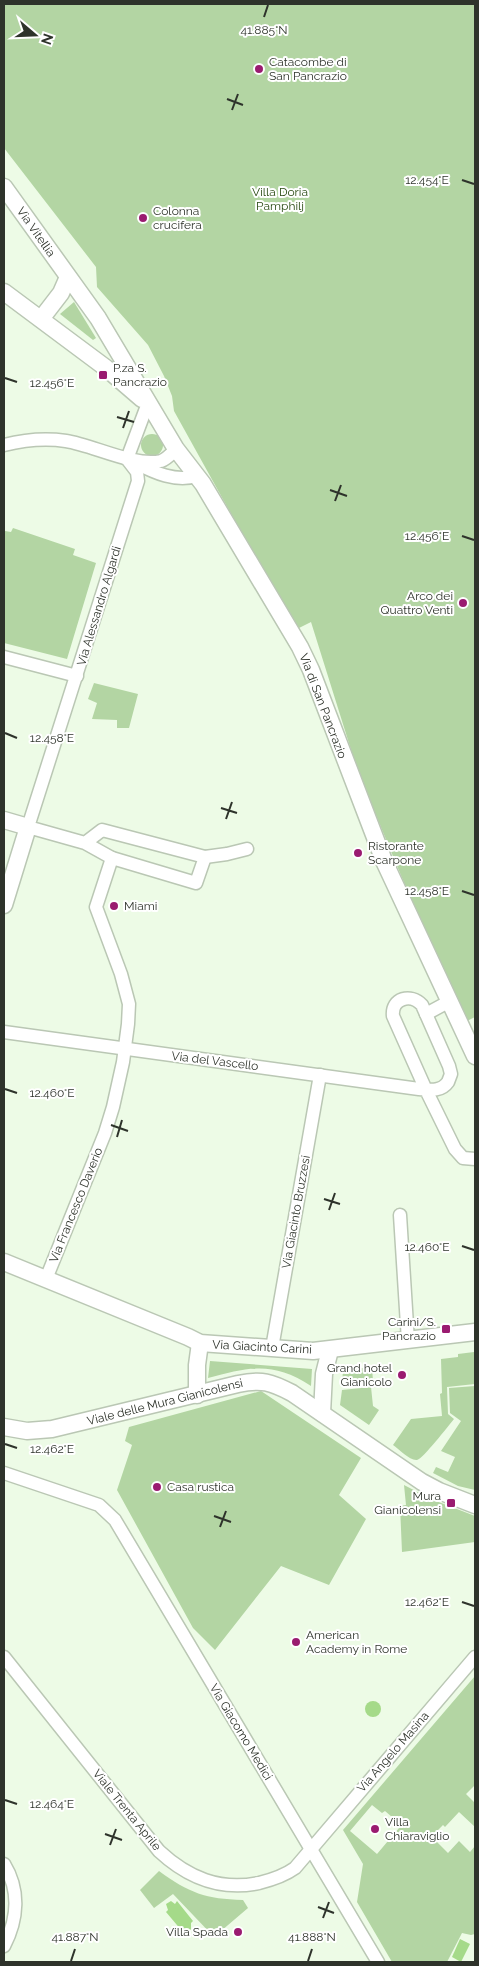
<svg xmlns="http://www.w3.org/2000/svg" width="479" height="1966" font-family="Raleway,sans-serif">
	<rect width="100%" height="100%" fill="#edfbe6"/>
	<!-- green -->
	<g fill="#b3d5a3" fill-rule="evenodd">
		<polygon points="4,4 475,4 475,1017 467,1021 432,950 358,772 311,622 297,629 250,548 174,411 172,396 164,376 148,345 97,287 96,267 4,148"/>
		<polygon points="74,302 96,338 93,340 60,314"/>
		<circle cx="152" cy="445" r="11"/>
		<polygon points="13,528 75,549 73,555 96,563 67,659 4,643 4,535 5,531 11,532"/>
		<polygon points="94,683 138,694 129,728 117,728 117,720 92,719 97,703 88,699"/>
		<path d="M474,1347H475V1384L447,1387L448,1414L454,1419C449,1425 422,1460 417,1460C410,1461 399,1449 393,1445L411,1419L442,1416L440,1394L442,1393L441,1359L458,1357V1354L474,1352Z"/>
		<path d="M210,1361L312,1369L311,1386C273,1361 250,1367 208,1378Z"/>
		<polygon points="372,1367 373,1381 342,1384 343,1370"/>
		<polygon points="475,1386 475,1490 458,1486 433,1473 436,1467 448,1472 455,1457 441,1451 461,1421 450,1413 449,1388"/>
		<polygon points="371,1387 373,1406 379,1410 369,1425 340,1405 342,1390"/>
		<polygon points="261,1391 361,1458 339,1495 366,1519 329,1585 281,1566 215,1650 193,1628 117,1490 132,1445 125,1441 129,1427"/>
		<polygon points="404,1485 431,1499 475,1516 475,1542 402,1552 400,1506 406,1505"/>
		<path d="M475,1676V1785L466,1794L475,1803V1827L459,1812L445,1827L443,1825L436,1832L438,1834L434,1839L448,1853L459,1841L470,1852L475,1846V1934L471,1935L462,1933L447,1962H392L357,1902L363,1864L343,1830ZM372,1805L382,1813L385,1811L399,1823L396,1826L399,1828L377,1854L350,1831Z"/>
		<path d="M159,1871C189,1893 206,1899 243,1900L248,1908L214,1937L173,1894L154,1908L140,1890Z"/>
	</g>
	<!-- water -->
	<g fill="#a5da89">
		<circle cx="373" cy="1709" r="8"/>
		<polygon points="171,1901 175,1904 177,1901 193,1921 191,1923 191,1929 189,1931 184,1929 182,1931 166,1912 168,1910 166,1904"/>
		<polygon points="460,1939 470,1944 461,1962 452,1957"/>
	</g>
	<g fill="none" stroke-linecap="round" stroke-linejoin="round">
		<defs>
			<g id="minor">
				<path d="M4,445C24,440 45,438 66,441C93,445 134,467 161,461C167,459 171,454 176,449"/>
				<polyline points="127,459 148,403"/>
				<path d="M136,463C155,473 175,482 197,476"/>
				<polyline points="4,657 77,676"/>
				<polyline points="85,843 102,830 205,857 196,883 112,858 85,843 28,827 138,481 137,472 127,459"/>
				<polyline points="205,857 227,854 247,849"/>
				<polyline points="426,1014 450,1001"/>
				<path d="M4,1032L419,1089C430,1090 441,1092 448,1082L451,1074L449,1066L422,1005C411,993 391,998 393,1016L426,1090L455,1149L463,1158L475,1159"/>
				<polyline points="400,1215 408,1341"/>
				<polyline points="46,1279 105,1133 113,1107 123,1062 128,1024 129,1004 121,974 96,907 112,858"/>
				<polyline points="272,1348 320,1075"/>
				<polyline points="4,1473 99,1505 115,1520 378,1962"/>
				<path d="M4,1657L159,1851C188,1878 220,1891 259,1883C271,1880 284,1876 295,1868L475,1657"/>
				<path d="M4,1864C20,1890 18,1919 4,1946"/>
			</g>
			<g id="tertiary">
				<polyline points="4,187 98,318 176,449 203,484 300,647 311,670 384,861 475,1056"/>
				<polyline points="4,292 106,368 142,399"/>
				<polyline points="41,319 61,293 68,277"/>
				<polyline points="4,820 28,827 4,905"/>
				<polyline points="4,1262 188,1337 200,1343 313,1351 475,1332"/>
				<polyline points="197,1395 197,1365 200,1343"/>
				<polyline points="322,1413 324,1374 330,1350"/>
				<path d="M4,1427L27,1431L52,1429L238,1384C262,1379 271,1382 292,1393L422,1482L439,1491L475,1505"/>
			</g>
		</defs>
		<!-- minor casing -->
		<use href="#minor" stroke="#bac7b4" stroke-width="15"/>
		<!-- tertiary casing -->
		<use href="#tertiary" stroke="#bac7b4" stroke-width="19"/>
		<!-- minor -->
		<use href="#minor" stroke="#fff" stroke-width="12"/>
		<!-- tertiary -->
		<use href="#tertiary" stroke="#fff" stroke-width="16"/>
	</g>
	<!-- ticks -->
	<path fill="none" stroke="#2e332b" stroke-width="2" d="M264,17L268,5M227,99L243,105M232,110L238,94M462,180L474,184M5,378L17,382M117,417L134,422M123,428L129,411M330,490L347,496M335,501L341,485M462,536L474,540M5,733L17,738M221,808L237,813M226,819L232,802M462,891L474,895M5,1089L17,1093M111,1125L128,1131M117,1137L122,1120M324,1199L340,1204M329,1210L335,1193M462,1246L474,1250M5,1444L17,1448M214,1516L231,1522M220,1527L226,1511M462,1602L474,1606M5,1800L17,1804M105,1834L122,1840M110,1845L116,1829M318,1907L334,1913M323,1918L329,1902M71,1961L75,1949M308,1961L312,1949"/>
	<!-- markers -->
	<g fill="#9a1b70" stroke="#fff" stroke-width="2">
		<circle cx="259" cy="69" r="5"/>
		<circle cx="143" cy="218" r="5"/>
		<rect x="98" y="370" width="10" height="10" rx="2.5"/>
		<circle cx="463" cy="603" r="5"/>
		<circle cx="358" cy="853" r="5"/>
		<circle cx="114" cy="906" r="5"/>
		<rect x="441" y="1324" width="10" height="10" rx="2.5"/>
		<circle cx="402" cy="1375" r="5"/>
		<circle cx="157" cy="1487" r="5"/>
		<rect x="446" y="1498" width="10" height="10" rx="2.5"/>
		<circle cx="296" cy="1642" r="5"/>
		<circle cx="375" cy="1829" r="5"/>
		<circle cx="238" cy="1932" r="5"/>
	</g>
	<g text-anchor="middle" stroke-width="4" stroke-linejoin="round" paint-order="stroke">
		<!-- poi labels -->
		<g font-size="12" fill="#2e332b" stroke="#fff" text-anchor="start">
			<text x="269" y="66">Catacombe di<tspan x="269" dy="14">San Pancrazio</tspan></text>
			<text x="153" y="215">Colonna<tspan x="153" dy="14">crucifera</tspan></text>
			<text x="113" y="372">P.za S.<tspan x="113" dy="14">Pancrazio</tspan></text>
			<text x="453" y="600" text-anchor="end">Arco dei<tspan x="453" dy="14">Quattro Venti</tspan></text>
			<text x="368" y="850">Ristorante<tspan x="368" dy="14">Scarpone</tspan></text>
			<text x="124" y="910">Miami</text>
			<text x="436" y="1326" text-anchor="end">Carini/S.<tspan x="436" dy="14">Pancrazio</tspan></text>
			<text x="392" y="1372" text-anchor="end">Grand hotel<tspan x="392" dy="14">Gianicolo</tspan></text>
			<text x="167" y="1491">Casa rustica</text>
			<text x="441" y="1500" text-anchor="end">Mura<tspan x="441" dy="14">Gianicolensi</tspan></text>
			<text x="306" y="1639">American<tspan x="306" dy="14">Academy in Rome</tspan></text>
			<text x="385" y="1826">Villa<tspan x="385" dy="14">Chiaraviglio</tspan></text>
			<text x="228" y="1936" text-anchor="end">Villa Spada</text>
		</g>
		<!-- park labels -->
		<g font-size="12" fill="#274811" stroke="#fff">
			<text x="280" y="196">Villa Doria<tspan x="280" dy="14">Pamphilj</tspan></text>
		</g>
		<!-- street labels -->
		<g font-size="12" fill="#2e332b" stroke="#fff">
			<text transform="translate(36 232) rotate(55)" y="4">Via Vitellia</text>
			<text transform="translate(99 606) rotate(-73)" y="4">Via Alessandro Algardi</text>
			<text transform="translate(323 706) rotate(69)" y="4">Via di San Pancrazio</text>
			<text transform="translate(215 1061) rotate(7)" y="4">Via del Vascello</text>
			<text transform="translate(76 1205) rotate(-68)" y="4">Via Francesco Daverio</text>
			<text transform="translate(296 1212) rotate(-80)" y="4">Via Giacinto Bruzzesi</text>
			<text transform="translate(262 1347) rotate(3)" y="4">Via Giacinto Carini</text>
			<text transform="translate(165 1402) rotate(-14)" y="4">Viale delle Mura Gianicolensi</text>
			<text transform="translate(241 1732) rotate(59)" y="4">Via Giacomo Medici</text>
			<text transform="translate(393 1752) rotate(-49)" y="4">Via Angelo Masina</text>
			<text transform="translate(127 1810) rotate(51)" y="4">Viale Trenta Aprile</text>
		</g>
	</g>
	<g font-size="12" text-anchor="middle" fill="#2e332b" stroke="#fff" stroke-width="4" stroke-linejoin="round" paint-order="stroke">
		<text x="264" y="34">41.885°N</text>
		<text x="427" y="184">12.454°E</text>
		<text x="52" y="387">12.456°E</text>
		<text x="427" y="540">12.456°E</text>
		<text x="52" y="742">12.458°E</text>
		<text x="427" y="895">12.458°E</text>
		<text x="52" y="1097">12.460°E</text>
		<text x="427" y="1251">12.460°E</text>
		<text x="52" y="1453">12.462°E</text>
		<text x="427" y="1606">12.462°E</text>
		<text x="52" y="1808">12.464°E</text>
		<text x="75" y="1941">41.887°N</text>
		<text x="312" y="1941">41.888°N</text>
	</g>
	<!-- border -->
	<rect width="479" height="1966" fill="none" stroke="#2e332b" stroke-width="10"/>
	<!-- north arrow -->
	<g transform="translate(35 35) rotate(109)" stroke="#ffffff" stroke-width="4" paint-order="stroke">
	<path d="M0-4L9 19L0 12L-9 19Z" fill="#2e332b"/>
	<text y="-8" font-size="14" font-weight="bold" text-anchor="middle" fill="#2e332b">N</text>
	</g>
</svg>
